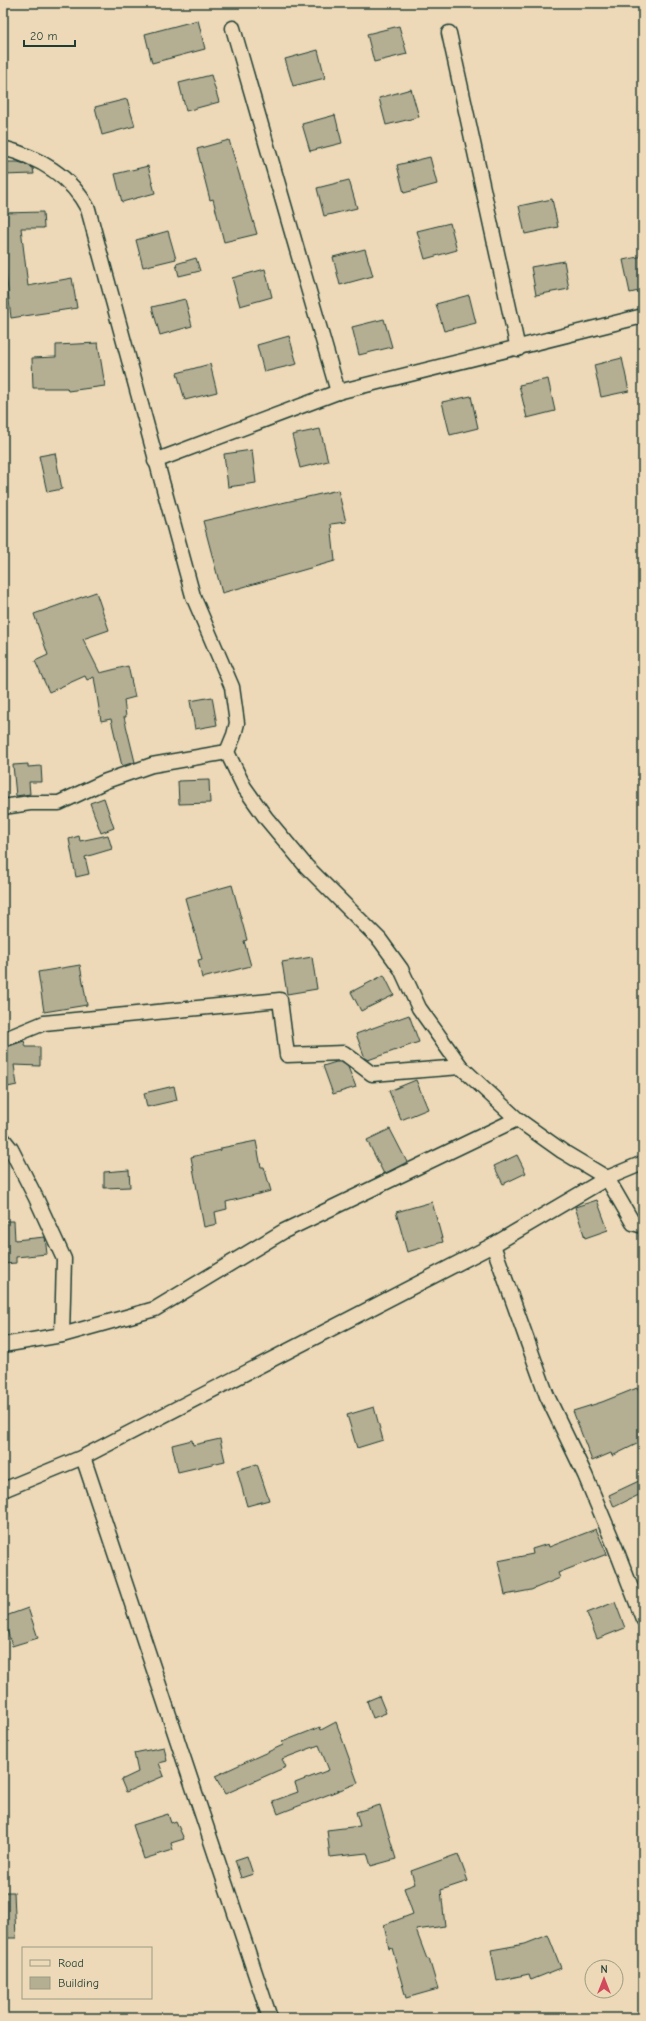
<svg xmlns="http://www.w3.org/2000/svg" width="646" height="2021" font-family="'Comic Neue',sans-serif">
	<rect width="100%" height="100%" fill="#edd9b7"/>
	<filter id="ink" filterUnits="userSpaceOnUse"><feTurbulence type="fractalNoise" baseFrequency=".025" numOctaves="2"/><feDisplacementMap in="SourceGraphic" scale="8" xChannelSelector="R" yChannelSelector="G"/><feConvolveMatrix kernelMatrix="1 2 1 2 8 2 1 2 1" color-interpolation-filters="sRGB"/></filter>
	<g filter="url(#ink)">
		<!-- building -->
		<g fill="#b4ae93" stroke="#1f3d34">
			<polygon points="198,20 205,49 152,63 145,34"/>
			<polygon points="399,26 407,54 374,62 367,34"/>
			<polygon points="318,50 325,78 293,86 285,59"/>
			<polygon points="211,75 219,102 186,111 179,83"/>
			<polygon points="411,89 419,117 386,125 379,98"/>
			<polygon points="127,99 135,126 102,135 95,107"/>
			<polygon points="335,115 342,143 310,151 302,124"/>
			<polygon points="229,140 257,234 224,242 213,199 210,200 197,149"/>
			<polygon points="430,157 437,184 404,193 397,165"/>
			<polygon points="3,162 18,162 25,164 33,168 34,174 3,175"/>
			<polygon points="148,166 155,193 122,202 115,174"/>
			<polygon points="349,180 357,208 324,216 317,188"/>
			<polygon points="552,199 558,227 525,234 519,206"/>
			<polygon points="43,212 44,228 21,228 28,286 72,278 77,308 11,318 5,264 3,264 3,213"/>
			<polygon points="450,223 457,250 425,259 417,231"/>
			<polygon points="168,231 176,259 143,267 136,240"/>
			<polygon points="365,249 373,276 340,285 333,257"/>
			<polygon points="643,256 643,290 630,293 623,260"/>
			<polygon points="196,258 200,271 179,276 176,264"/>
			<polygon points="564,261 569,289 536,295 531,267"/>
			<polygon points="265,269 272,297 240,306 232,278"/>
			<polygon points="469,295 476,323 444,331 436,304"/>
			<polygon points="185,299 192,326 160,335 152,307"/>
			<polygon points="384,319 392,347 359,355 352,327"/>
			<polygon points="289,336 297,364 264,372 257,345"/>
			<polygon points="98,343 105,386 68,391 67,388 33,388 32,358 56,357 56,345"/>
			<polygon points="622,358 629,391 601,397 594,365"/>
			<polygon points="210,364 217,392 185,400 177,373"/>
			<polygon points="548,379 555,411 527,418 519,385"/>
			<polygon points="471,396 478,428 450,435 442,402"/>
			<polygon points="320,429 328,461 300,468 292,435"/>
			<polygon points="252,450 256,483 228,487 224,454"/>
			<polygon points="55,453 62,489 47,492 39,456"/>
			<polygon points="338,490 346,522 331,524 335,561 222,593 203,521"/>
			<polygon points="96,592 109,630 83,639 100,673 128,666 135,697 124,700 126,717 124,717 135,762 122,766 111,719 101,721 94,677 87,680 85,676 49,692 35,661 48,655 34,614"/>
			<polygon points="212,697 217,725 195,729 190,701"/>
			<polygon points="28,764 28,767 41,766 42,782 29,782 30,794 16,796 13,765"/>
			<polygon points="209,780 210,803 179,804 178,781"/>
			<polygon points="104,798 114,828 101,833 90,803"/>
			<polygon points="108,835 112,849 85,857 89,874 76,877 69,839 79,836 80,841"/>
			<polygon points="232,885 247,940 244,941 251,966 202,978 198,960 202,959 185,898"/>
			<polygon points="312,957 317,989 287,994 282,962"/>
			<polygon points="80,965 87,1005 44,1012 38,972"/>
			<polygon points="384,975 394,995 361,1011 351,992"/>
			<polygon points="409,1015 419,1042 368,1060 365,1058 356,1034"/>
			<polygon points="24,1041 26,1047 40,1047 40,1066 14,1065 17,1085 3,1088 3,1048"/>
			<polygon points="336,1062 341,1062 348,1067 356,1087 333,1094 323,1066"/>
			<polygon points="416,1080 428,1109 401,1120 389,1091"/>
			<polygon points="174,1086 177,1100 147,1107 144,1093"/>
			<polygon points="390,1129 407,1162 384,1174 367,1140"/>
			<polygon points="256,1141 261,1167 264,1167 271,1191 226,1202 227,1209 215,1212 217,1224 204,1227 191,1157 221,1150 221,1148"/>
			<polygon points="517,1155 526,1173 503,1184 494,1166"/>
			<polygon points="129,1170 130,1187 104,1188 104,1172"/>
			<polygon points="597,1200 608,1230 585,1238 575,1207"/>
			<polygon points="432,1202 443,1242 407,1252 396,1212"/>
			<polygon points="3,1221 14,1221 15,1240 45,1237 47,1254 16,1257 16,1263 3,1264"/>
			<polygon points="637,1388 643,1401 643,1441 612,1456 611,1453 592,1461 573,1411 602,1402"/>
			<polygon points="374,1407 383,1440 357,1448 347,1415"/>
			<polygon points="220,1439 225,1461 178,1472 172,1445 192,1440 193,1445"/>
			<polygon points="257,1464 269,1500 247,1506 237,1470"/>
			<polygon points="643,1479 643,1493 614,1507 609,1495"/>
			<polygon points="596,1529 607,1554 558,1573 560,1578 531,1590 505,1595 498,1561 533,1554 532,1549 548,1544 549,1547"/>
			<polygon points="615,1602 625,1628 597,1639 587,1613"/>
			<polygon points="28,1608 38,1638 12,1646 3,1617"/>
			<polygon points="379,1696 386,1713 373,1718 367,1701"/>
			<polygon points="336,1722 358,1783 278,1814 273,1801 298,1792 295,1783 329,1770 319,1745 282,1759 286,1767 225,1794 215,1776 283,1745 282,1742 320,1727 321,1730"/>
			<polygon points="164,1747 167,1761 159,1763 164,1776 126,1792 121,1780 138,1772 134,1753"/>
			<polygon points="380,1805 396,1859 371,1866 367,1853 330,1857 327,1830 360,1826 356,1812"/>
			<polygon points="168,1814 171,1823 176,1821 184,1839 171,1843 173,1850 144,1859 133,1825"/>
			<polygon points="458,1854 468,1881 441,1890 445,1926 416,1930 427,1959 429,1959 438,1989 406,1998 392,1948 389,1949 384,1925 413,1914 404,1888 415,1884 411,1871"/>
			<polygon points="247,1856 253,1874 241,1878 235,1860"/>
			<polygon points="3,1892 14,1892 16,1938 3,1938"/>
			<polygon points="548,1935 561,1968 531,1980 529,1974 497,1981 491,1950 525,1944"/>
		</g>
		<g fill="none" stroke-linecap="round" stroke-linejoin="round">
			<defs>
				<g id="street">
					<polyline points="233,28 338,392"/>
					<polyline points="449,33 518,349"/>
					<path d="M3,148C38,157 71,176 88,209L193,596L232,687L237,723L234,735L227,752L244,787L266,818L306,866L380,940L401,969L419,1008L461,1067L517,1119L562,1151L607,1178L633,1223L643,1226"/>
					<polyline points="155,461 338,392 643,316"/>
					<polyline points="3,807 30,803 59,803 106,781 152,765 227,752"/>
					<polyline points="3,1040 44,1023 280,1000 287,1055 344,1053 372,1074 461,1067"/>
					<polyline points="3,1139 11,1149 36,1198 64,1259 62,1335"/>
					<polyline points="493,1245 547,1396 585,1475 614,1544 643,1619"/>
					<polyline points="3,1345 62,1335 155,1309 284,1231 517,1119"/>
					<polyline points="83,1457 270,2018"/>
					<polyline points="3,1490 83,1457 493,1245 607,1178 643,1163"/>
				</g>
			</defs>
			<!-- street casing -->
			<use href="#street" stroke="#1f3d34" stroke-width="17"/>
			<!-- street -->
			<use href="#street" stroke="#edd9b7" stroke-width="14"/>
		</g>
	</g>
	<!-- margin -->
	<rect width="646" height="2021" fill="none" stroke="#edd9b7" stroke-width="16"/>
	<rect x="8" y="8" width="630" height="2005" fill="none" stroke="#1f3d34" stroke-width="1.5" filter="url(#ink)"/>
	<!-- legend -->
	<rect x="22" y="1947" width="130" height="52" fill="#edd9b7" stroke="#9b9b83"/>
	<rect x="30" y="1960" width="20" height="6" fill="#edd9b7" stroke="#9b9b83"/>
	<text x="58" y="1967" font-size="12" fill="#1f3d34">Road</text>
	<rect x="30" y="1977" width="20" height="12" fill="#b4ae93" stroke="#9b9b83"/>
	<text x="58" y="1987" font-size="12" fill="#1f3d34">Building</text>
	<!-- north arrow -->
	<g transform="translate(604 1979)"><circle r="19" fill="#edd9b7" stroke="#9b9b83"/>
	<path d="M0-3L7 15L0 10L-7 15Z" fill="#d1495b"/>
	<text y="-6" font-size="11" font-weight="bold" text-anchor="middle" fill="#1f3d34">N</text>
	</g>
	<!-- scale -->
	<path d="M24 40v6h51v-6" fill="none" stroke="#1f3d34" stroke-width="2"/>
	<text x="30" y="40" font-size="12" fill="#1f3d34" stroke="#edd9b7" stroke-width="3" paint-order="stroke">20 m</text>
</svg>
